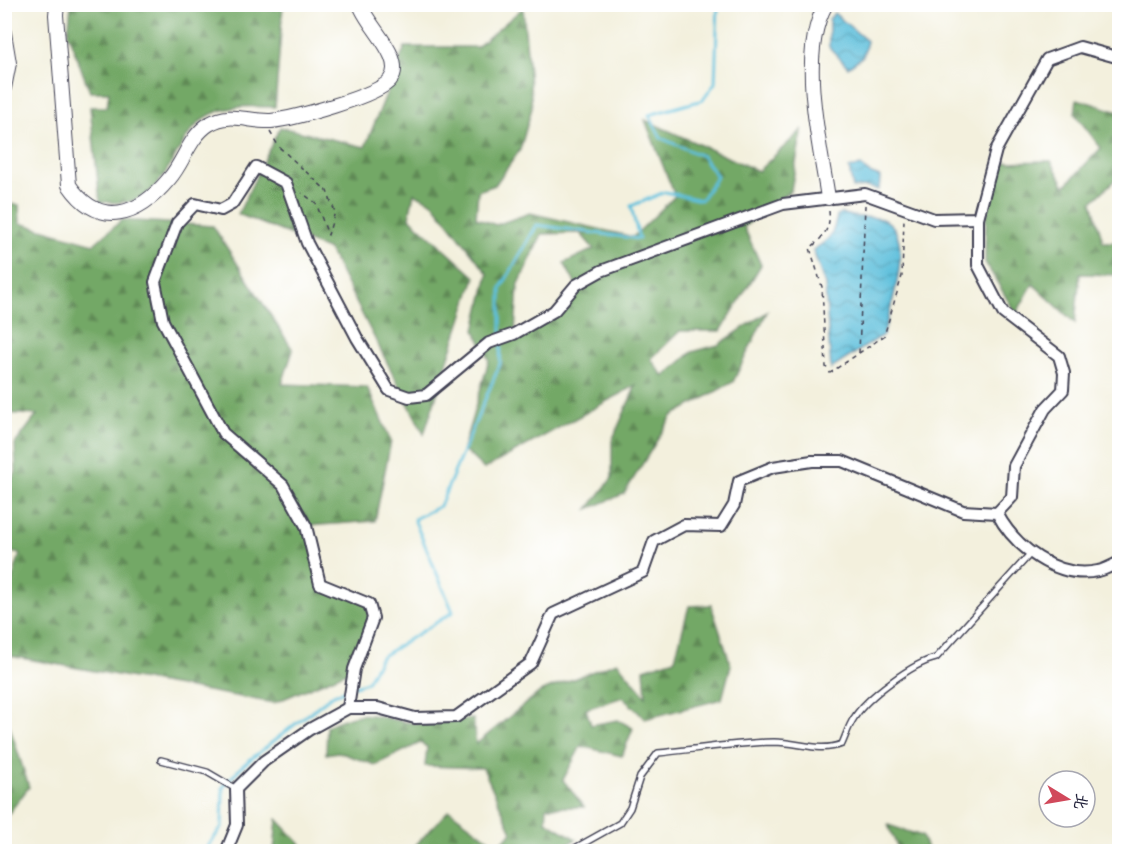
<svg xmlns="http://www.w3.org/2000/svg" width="1124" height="856" font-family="'Architects Daughter','LXGW WenKai TC',sans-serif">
	<defs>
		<pattern id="forest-firs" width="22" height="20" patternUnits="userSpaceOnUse" patternTransform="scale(1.5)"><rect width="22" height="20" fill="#73a866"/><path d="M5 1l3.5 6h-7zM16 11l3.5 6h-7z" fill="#5e8855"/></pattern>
		<pattern id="water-waves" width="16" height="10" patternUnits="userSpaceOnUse" patternTransform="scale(1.5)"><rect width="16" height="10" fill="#5ec0dc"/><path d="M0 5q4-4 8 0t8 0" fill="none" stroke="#4d9cb4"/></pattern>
	</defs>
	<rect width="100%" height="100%" fill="#fff"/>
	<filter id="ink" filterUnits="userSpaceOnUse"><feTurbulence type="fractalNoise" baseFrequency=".0167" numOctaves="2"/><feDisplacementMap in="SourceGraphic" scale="12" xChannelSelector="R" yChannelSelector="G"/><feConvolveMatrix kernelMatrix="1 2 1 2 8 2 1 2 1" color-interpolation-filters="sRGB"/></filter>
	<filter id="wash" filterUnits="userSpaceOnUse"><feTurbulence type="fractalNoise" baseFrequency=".008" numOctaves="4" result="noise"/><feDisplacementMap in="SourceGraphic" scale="24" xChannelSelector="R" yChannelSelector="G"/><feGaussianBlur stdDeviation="1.35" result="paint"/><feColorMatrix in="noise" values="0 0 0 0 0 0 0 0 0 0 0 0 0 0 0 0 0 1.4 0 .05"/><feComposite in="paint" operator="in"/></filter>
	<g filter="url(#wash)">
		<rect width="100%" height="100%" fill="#f3f0dd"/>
		<!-- forest -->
		<g fill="url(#forest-firs)" stroke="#4a6550" stroke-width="1.5" fill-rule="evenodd">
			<path d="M71,5H283L275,107C254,106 232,105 212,114C174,132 172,193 128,202C119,203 109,202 100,202L90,107H107L109,92H90L68,34Z"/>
			<path d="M523,8L532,108L520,150L495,185L478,191L476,218L496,225L530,213L633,237L675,196L645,120L758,171L802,130L791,190L744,227L761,265L721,331H680L651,359L664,377L692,352L718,345L767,312L733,382L672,416L624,494L588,509L612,478V441L636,385L484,469L463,449L489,360L475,330L488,274L433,203L414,193L409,217L475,277L424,434L329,250L238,214L280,127L365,147L405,47H477ZM580,233L594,249L564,263L576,285L554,311L515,333L518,286L542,234Z"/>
			<polygon points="1077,99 1119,112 1119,176 1092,202 1103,242 1119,242 1120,275 1080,274 1075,323 1033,284 1016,314 985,262 986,217 1004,162 1051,161 1065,186 1101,148 1075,114"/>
			<polygon points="5,204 19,205 20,223 94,244 122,220 213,226 293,350 282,384 367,387 391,441 375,521 307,526 320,584 369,604 373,618 354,669 274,703 5,655 5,603 20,554 5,551 5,489 16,473 15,444 37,415 5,413"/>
			<path d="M711,605L731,665L722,699L645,719L623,697L586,709L591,725L618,720L633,728L622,756L581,746L563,780L584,807H547L546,821L576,839L557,851H410L449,810L498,846L512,832L483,768L425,766L427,747L420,743L375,765L338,752L326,754L327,726C369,706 371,717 412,723C431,726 454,720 473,719L476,744L540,692L617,662L646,696L644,669L675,659L689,606Z"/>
			<polygon points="4,709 29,787 5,818 4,818"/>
			<polygon points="277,819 307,851 274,851"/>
			<polygon points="888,825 922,836 928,851 899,851"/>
		</g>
		<!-- water -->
		<g fill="url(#water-waves)" stroke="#40718c" stroke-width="1.5">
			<polygon points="834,13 867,41 863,56 848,67 829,47 829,20"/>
			<polygon points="861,166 869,173 880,177 879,190 867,187 853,188 849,168"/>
			<path d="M841,213C858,220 869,215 882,219C918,231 890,310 883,335L831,369L825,285L813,250C830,239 833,236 837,216Z"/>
		</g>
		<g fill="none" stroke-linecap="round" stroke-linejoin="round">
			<!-- stream -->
			<g stroke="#5ec0dc" stroke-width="3">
				<polyline points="501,336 501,288 537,225 639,239 631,206 665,192 701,200 717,176 702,156 661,138 649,115 703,100 715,83 718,4"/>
				<polyline points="355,686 367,682 381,657 453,612 414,519 440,506 500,364 501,343"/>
				<polyline points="204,852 222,827 223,787 242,766 331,696 349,689"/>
			</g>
		</g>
	</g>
	<g filter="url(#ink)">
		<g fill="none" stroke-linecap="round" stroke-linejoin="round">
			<defs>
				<g id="service">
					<polyline points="161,760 207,772 236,789"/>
					<path d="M568,852L620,823L630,808L640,777L658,753C697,749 735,743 774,742C799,742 819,753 842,744C846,735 849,725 854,718C867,697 913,663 936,658L1030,554"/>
				</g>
				<g id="minor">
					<polyline points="978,218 978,265 1003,313 1059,356 1064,373 1063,390 1045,409 1014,466 1012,497 997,513"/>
					<polyline points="348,708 354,669 373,618 369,604 320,584 306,526 283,485 223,433 163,321 155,282 177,223 195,204 221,210 232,204 256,167 286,183 307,243 357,338 389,390 409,397 426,395 489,343 514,334 554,311 576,285 601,271 783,204 865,194 934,219 978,218 996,150 1047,59 1080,47 1120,58"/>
					<path d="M226,852L237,825L236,789L264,761L310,729L348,708H378L415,718L456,717L531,663L553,614L643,572L654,541L684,525L721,526L734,505L739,481L773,467L812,461H842L963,511L997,513C1014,546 1057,580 1098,571C1105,570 1113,565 1120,562"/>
				</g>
				<g id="tertiary">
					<path d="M57,4L56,15L69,185C100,230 139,215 169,179C184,162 189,137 209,124C231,111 248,122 271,121C292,119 378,96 390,80C407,59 366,25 360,4"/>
					<path d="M826,4C797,54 820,143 828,198"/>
					<polyline points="4,33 9,63 4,88"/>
				</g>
			</defs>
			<!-- service casing -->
			<use href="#service" stroke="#414153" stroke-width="8"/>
			<!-- minor casing -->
			<use href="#minor" stroke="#414153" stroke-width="14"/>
			<!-- tertiary casing -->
			<use href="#tertiary" stroke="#414153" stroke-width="16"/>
			<!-- path -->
			<g stroke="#414153" stroke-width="1.5" stroke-dasharray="4.5 4.5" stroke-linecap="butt">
				<polyline points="270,132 279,147 327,191 335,212 328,235 316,203 302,193"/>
				<path d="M829,211C831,228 823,238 810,248L822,287L826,367L830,373L884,336L902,276L904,219"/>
				<polyline points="859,353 865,205"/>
			</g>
			<!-- service -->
			<use href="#service" stroke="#fff" stroke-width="5"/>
			<!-- minor -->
			<use href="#minor" stroke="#fff" stroke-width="10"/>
			<!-- tertiary -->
			<use href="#tertiary" stroke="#fff" stroke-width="14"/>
		</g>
	</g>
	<!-- margin -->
	<rect width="1124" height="856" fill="none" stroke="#fff" stroke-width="24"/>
	<!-- north arrow -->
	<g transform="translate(1067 799) rotate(101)"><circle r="28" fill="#ffffff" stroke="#a7a7b1" stroke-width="1.5"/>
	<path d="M0-4.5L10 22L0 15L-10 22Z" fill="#d1495b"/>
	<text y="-9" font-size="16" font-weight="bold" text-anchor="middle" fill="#22223b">北</text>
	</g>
</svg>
